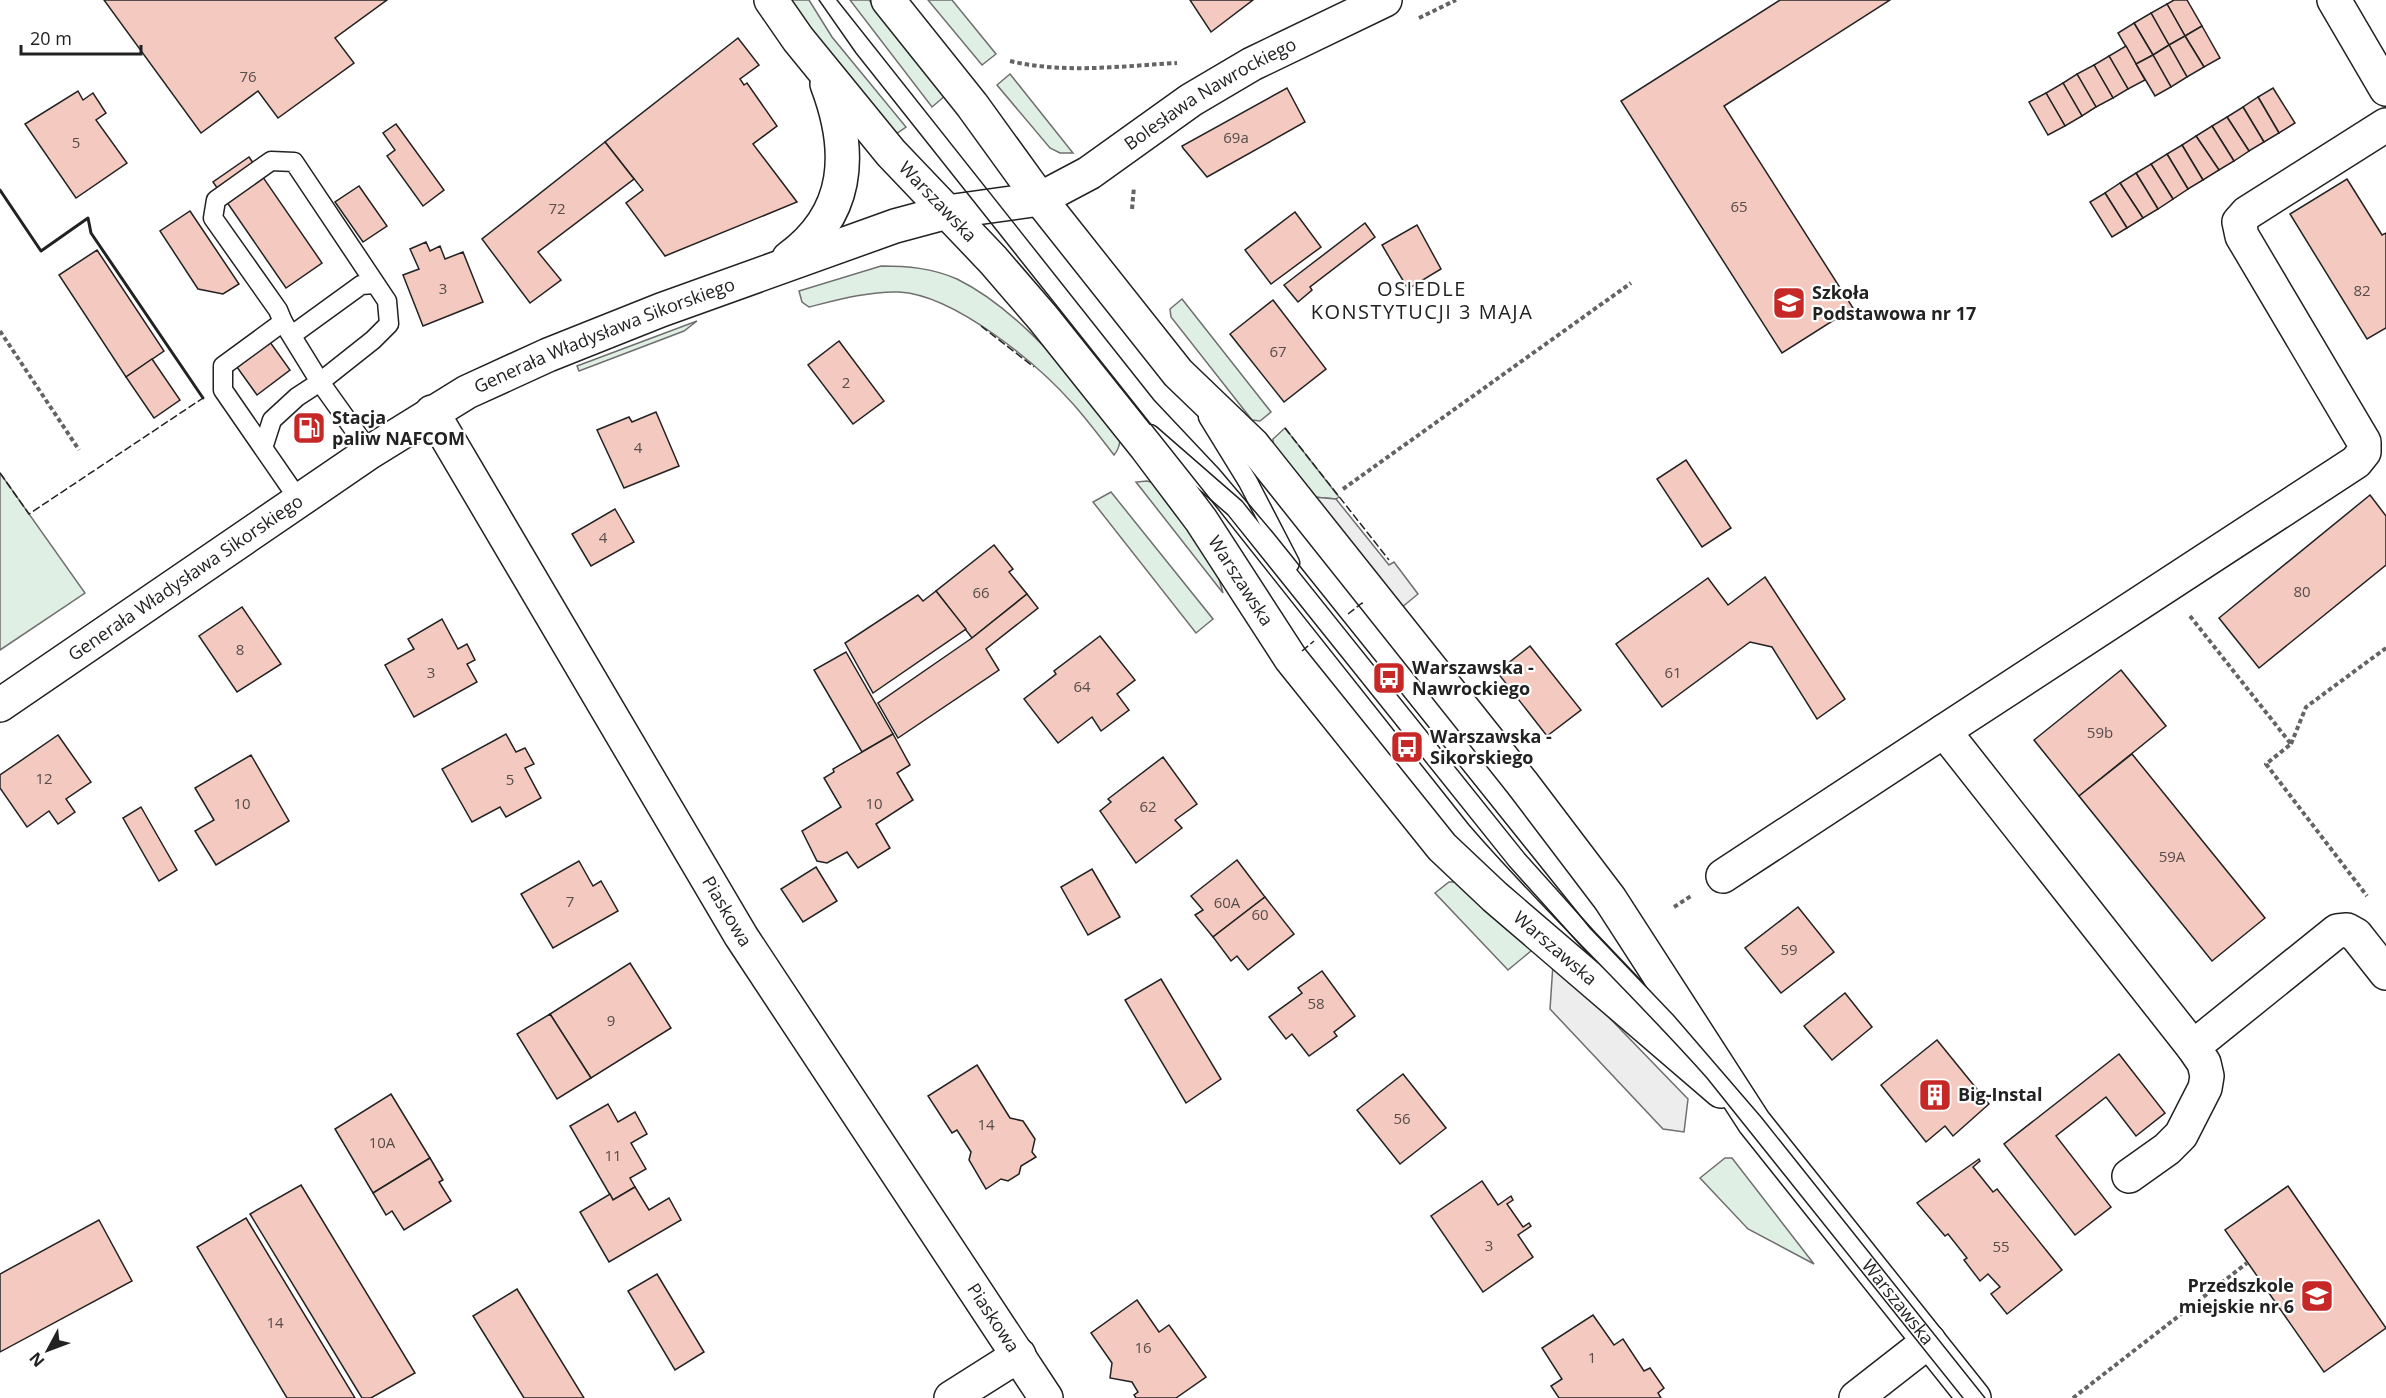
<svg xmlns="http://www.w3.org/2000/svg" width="2386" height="1398" font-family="'Open Sans',sans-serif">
	<rect width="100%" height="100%" fill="#fff"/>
	<!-- green -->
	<g fill="#e0efe3" stroke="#6f6f6f" stroke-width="1.5">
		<polygon points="790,0 809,0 832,37 906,127 896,134 808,27"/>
		<polygon points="850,0 869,0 946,95 932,107"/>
		<polygon points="928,0 952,0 996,54 982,65"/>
		<polygon points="1010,74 1073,153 1060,153 1050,148 997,85"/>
		<path d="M881,266C907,266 932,268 957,279C1008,304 1055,356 1090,398C1099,408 1111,418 1117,430C1122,437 1120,448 1114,455C1101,438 1088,421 1074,405C1038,364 955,295 899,292C870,291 837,300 809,307L802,302L799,291Z"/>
		<polygon points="1182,299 1271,412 1260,421 1252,420 1171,317 1170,309"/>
		<polygon points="697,321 684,331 579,371 577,366"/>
		<polygon points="1285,428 1339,497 1336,499 1313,497 1273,446 1273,439"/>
		<polygon points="0,473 85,593 0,650"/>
		<polygon points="1147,481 1161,485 1217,572 1223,593 1136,482"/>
		<polygon points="1111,492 1213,619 1196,633 1093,502"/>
		<polygon points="1449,882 1458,882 1530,945 1531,951 1508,970 1435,893"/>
		<polygon points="1725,1158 1732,1158 1814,1264 1748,1229 1700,1178"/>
	</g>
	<!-- parking -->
	<g fill="#ededed" stroke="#6f6f6f" stroke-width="1.5">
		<polygon points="1313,497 1336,499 1389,565 1394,562 1418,594 1401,608"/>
		<polygon points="1553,964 1564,971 1688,1099 1684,1132 1663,1129 1550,1009"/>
	</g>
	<!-- building -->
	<g fill="#f3c9c0" stroke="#222" stroke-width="1.5">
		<polygon points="104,0 387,0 335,38 354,63 278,118 258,91 201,133"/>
		<polygon points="1190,0 1253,0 1211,32"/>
		<polygon points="1780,0 1890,0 1724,106 1853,308 1782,353 1621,101"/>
		<polygon points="2174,0 2187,0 2202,26 2185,36 2167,4"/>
		<polygon points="2167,4 2185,36 2169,45 2151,13"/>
		<polygon points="2151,13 2169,45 2153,55 2134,23"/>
		<polygon points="2134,23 2153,55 2136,64 2118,33"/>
		<polygon points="2202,26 2220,58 2204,67 2185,36"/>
		<polygon points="2185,36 2204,67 2187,77 2169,45"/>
		<polygon points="738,38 759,65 740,79 744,85 747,83 777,126 753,144 797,202 665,256 626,203 643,190 605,142"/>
		<polygon points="2169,45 2187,77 2171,87 2153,55"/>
		<polygon points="2126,46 2145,80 2128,89 2109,56"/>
		<polygon points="2153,55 2171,87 2155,96 2136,64"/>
		<polygon points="2109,56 2128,89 2113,98 2094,65"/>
		<polygon points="2094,65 2113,98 2096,107 2077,74"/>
		<polygon points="2077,74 2096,107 2082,116 2063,83"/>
		<polygon points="2063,83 2082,116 2065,126 2046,93"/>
		<polygon points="1287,88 1305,122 1207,177 1183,148 1182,146"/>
		<polygon points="2273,88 2295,123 2279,133 2258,97"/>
		<polygon points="78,91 83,100 93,93 106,113 96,120 127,163 76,198 25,124"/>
		<polygon points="2046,93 2065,126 2048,135 2029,102"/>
		<polygon points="2258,97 2279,133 2264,142 2243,107"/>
		<polygon points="2243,107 2264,142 2249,151 2227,117"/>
		<polygon points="2227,117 2249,151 2234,161 2212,126"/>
		<polygon points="396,124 444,190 423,206 387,156 395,150 383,133"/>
		<polygon points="2212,126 2234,161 2219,170 2196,136"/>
		<polygon points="2196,136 2219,170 2203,180 2182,145"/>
		<polygon points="605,142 634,179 538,252 561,280 530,303 482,239"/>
		<polygon points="2182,145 2203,180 2188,189 2167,154"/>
		<polygon points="2167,154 2188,189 2173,199 2151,164"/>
		<polygon points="249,157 322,263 286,288 213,182"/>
		<polygon points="2151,164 2173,199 2158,209 2136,173"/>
		<polygon points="2136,173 2158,209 2143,218 2120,183"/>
		<polygon points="2347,179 2382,235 2386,233 2386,328 2367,339 2290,214"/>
		<polygon points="2120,183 2143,218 2127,228 2105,193"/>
		<polygon points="359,186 387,226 363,242 335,202"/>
		<polygon points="2105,193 2127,228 2112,237 2090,202"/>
		<polygon points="190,211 239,284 223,294 198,289 160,231"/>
		<polygon points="1295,212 1321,247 1271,284 1245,250"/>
		<polygon points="1365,223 1375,237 1310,287 1312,290 1298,302 1284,285"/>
		<polygon points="1417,225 1441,269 1408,289 1382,245"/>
		<polygon points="426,242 430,251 440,246 445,259 463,252 483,302 423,326 403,275 419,269 410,249"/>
		<polygon points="97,250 164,351 126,377 59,275"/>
		<polygon points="1273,300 1326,369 1284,402 1230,334"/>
		<polygon points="262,331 290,370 257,395 229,356"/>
		<polygon points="839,341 884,401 853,424 808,365"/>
		<polygon points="152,359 180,400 154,418 126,377"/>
		<polygon points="656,412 679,466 624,488 597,430 629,417 632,422"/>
		<polygon points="1686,460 1731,528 1702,547 1657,479"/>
		<polygon points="2370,495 2386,516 2386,565 2259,668 2219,618"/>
		<polygon points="615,509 634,542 591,566 572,534"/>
		<polygon points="994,545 1013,569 1009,572 1027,594 972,638 936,591"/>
		<polygon points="1765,577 1845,699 1817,719 1772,647 1750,642 1662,707 1616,644 1708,578 1728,605"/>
		<polygon points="936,591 966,629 873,693 845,643 918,595 923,601"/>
		<polygon points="1027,594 1038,608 986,649 999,670 898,738 878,703 972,638"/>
		<polygon points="242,607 281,664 237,692 199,636"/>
		<polygon points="442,619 458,649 467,644 475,660 467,664 477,682 414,717 385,665 414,649 408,639"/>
		<polygon points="1100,636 1135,680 1117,694 1129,710 1101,731 1092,717 1058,743 1024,699 1056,674 1054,671"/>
		<polygon points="1530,646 1581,710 1547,736 1497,672"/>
		<polygon points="846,652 893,734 862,752 814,670"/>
		<polygon points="2121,670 2166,726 2079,796 2034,740"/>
		<polygon points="506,734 516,752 525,748 534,764 525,768 541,798 506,817 500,807 472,822 442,769"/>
		<polygon points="893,734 910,765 897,773 913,800 876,824 890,848 858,868 847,852 827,863 817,861 802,831 841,807 824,778 834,772 833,769"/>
		<polygon points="58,735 91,782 66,799 75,812 58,824 49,811 27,827 0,788 0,775"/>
		<polygon points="2132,754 2265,918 2212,961 2079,796"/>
		<polygon points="251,755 289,821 216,865 195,831 214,820 195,788"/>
		<polygon points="1163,757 1197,804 1175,820 1182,828 1136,863 1100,811 1111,802 1108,799"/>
		<polygon points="141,807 177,870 159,881 123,818"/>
		<polygon points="1237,860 1265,897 1213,937 1195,915 1203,910 1191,896"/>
		<polygon points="579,861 593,886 601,881 618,911 553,948 521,894"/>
		<polygon points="816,867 837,901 803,922 781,889"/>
		<polygon points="1092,869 1120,917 1088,935 1061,887"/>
		<polygon points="1265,897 1294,934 1248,970 1237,956 1231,961 1213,937"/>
		<polygon points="1798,907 1834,952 1781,993 1745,948"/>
		<polygon points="630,963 671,1028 591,1078 550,1014"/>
		<polygon points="1322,971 1355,1016 1334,1032 1337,1036 1309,1056 1292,1034 1286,1039 1269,1017 1302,993 1298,988"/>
		<polygon points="1161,979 1221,1079 1186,1103 1125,1000"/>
		<polygon points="1845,993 1872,1027 1832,1060 1804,1026"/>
		<polygon points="550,1014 591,1078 557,1099 517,1034"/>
		<polygon points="1937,1040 1989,1104 1953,1136 1945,1126 1926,1142 1881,1085"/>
		<polygon points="2119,1054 2165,1113 2136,1136 2106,1097 2056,1136 2111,1207 2075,1235 2004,1144"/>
		<polygon points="977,1065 1010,1118 1023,1121 1035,1139 1032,1152 1036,1157 1021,1166 1019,1174 1008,1181 1001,1179 986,1189 969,1160 971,1152 957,1130 952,1133 928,1096"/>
		<polygon points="1403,1074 1446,1128 1400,1164 1357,1110"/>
		<polygon points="391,1094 430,1158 373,1193 335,1129"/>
		<polygon points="608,1104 618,1122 635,1112 647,1134 631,1143 646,1169 630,1178 635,1187 613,1200 570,1126"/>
		<polygon points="430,1158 443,1180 439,1182 451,1201 404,1230 392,1211 386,1215 373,1193"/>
		<polygon points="1979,1159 1980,1161 1973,1167 1993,1192 1997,1189 2062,1270 2007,1314 1991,1294 2000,1287 1988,1274 1980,1281 1964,1260 1967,1258 1948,1234 1945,1236 1917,1203"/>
		<polygon points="1482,1181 1498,1205 1511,1196 1513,1200 1507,1204 1523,1227 1529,1223 1531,1226 1518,1235 1533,1257 1483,1292 1431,1216"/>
		<polygon points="301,1185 415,1373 371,1398 362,1398 250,1214"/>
		<polygon points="2288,1186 2386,1328 2324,1372 2225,1230"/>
		<polygon points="635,1187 649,1210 669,1198 681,1220 609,1262 580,1212 610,1194 613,1200"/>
		<polygon points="246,1218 355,1398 287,1398 197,1247"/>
		<polygon points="99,1220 132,1281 0,1352 0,1274"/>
		<polygon points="657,1274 704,1352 675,1370 628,1291"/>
		<polygon points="517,1289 584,1398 524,1398 473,1316"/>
		<polygon points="1137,1300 1159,1332 1169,1325 1206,1377 1176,1398 1136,1398 1134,1395 1138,1392 1132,1382 1110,1378 1112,1363 1091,1333"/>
		<polygon points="1593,1315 1614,1345 1623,1339 1644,1371 1650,1368 1664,1388 1658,1393 1661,1398 1559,1398 1551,1386 1562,1379 1542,1348"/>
	</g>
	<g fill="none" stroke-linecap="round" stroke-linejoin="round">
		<defs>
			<g id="lane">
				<polyline points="283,322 320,382 370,452"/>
				<polyline points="292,335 361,285 375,284"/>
				<polyline points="1208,417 1248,482 1290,563"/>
				<polyline points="1150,434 1235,508 1517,860 1587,938 1688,1044"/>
				<polyline points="263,448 272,420 297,397 320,382 373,340 389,324 387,301 294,162 271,161 216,200 213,218 278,310 283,322 223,366 223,390 299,500"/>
			</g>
			<g id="street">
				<polyline points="2334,0 2386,89"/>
				<path id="s1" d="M432,412L741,936L1046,1398"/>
				<polyline points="1944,731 2356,462 2364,452 2364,442 2242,236 2239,222 2247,213 2386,125"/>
				<polyline points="1723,876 1944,731 2193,1047 2204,1063 2207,1076 2205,1088 2181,1135 2167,1149 2129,1176"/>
				<polyline points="2193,1047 2337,931 2347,930 2356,935 2386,973"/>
				<polyline points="951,1398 1019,1355"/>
				<polyline points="1856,1398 1929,1341"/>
			</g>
			<g id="secondary">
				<path id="s2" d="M771,0L798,39L891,153L993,260L1043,318L1146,447L1201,520L1291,659L1442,847L1495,897L1721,1091"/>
				<path id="s3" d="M888,0L972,105L1040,199L1178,373L1253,445L1522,783L1610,899L1754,1122L1974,1398"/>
				<path d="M789,258C851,213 852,150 827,84"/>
				<path id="s4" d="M0,705L370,452L467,392L548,355L661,310L895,226L947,212L1040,199L1089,173L1191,100L1252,64L1385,0"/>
			</g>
		</defs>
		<!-- lane casing -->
		<use href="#lane" stroke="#222" stroke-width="21"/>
		<!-- street casing -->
		<use href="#street" stroke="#222" stroke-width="36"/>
		<!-- secondary casing -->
		<use href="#secondary" stroke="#222" stroke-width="36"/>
		<!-- path -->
		<g stroke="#646464" stroke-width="4" stroke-dasharray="4.5 3" stroke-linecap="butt">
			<polyline points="1419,18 1456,0"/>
			<path d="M1010,61C1064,74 1122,66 1177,63"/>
			<polyline points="1132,209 1134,187"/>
			<polyline points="0,331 79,450"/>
			<polyline points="1343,489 1631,283"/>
			<polyline points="2190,616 2291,744 2266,764 2367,896"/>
			<polyline points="2291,744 2306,707 2386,648"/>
			<polyline points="1674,907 1691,896"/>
			<polyline points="2073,1398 2247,1263"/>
		</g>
		<!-- lane -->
		<use href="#lane" stroke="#fff" stroke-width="18"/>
		<!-- street -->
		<use href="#street" stroke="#fff" stroke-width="33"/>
		<!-- secondary -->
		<use href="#secondary" stroke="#fff" stroke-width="33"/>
		<!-- tram -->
		<g stroke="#222" stroke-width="1.5">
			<path d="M819,0L856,53L1469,825C1545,913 1630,991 1707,1078L1963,1398"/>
			<polyline points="837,0 1154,400 1219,469 1274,534 1590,928 1674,1016 1761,1117 1985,1398"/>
		</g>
		<!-- fence -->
		<g stroke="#222" stroke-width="1.5" stroke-dasharray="8 3" stroke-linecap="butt">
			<polyline points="981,326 1034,367"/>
			<polyline points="1285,428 1389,560"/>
			<polyline points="0,473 29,514 203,398"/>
			<polyline points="1348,614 1362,603 1364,606"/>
			<polyline points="1302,651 1314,641"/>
		</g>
		<!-- wall -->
		<polyline stroke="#222" stroke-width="3" points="0,190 41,251 88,218 91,233 203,398"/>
	</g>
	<!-- icons -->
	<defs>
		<symbol id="school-square" viewBox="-11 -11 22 22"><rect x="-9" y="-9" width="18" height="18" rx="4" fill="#c62828" stroke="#fff"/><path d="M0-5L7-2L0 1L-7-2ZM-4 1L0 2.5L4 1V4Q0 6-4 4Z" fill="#fff"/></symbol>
		<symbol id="fuel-square" viewBox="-11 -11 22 22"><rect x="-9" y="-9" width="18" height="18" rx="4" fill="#c62828" stroke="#fff"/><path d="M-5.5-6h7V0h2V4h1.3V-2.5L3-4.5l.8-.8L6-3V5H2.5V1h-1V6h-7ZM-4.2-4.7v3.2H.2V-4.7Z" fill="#fff"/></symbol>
		<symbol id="bus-square" viewBox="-11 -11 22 22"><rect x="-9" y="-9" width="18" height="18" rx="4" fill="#c62828" stroke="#fff"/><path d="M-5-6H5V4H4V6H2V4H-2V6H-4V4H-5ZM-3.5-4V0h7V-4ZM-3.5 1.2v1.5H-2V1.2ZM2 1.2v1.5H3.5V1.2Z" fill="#fff"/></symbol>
		<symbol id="building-square" viewBox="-11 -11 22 22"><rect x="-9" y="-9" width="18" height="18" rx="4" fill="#c62828" stroke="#fff"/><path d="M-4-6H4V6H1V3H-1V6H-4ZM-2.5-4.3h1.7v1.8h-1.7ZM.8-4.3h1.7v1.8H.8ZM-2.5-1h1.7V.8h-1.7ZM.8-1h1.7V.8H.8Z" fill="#fff"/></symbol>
	</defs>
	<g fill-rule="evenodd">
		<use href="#school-square" x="1770" y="284" width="38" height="38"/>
		<use href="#fuel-square" x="290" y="409" width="38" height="38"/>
		<use href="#bus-square" x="1370" y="659" width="38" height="38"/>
		<use href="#bus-square" x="1388" y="728" width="38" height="38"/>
		<use href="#building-square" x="1916" y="1076" width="38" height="38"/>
		<use href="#school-square" x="2298" y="1277" width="38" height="38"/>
	</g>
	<g text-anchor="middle" stroke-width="4.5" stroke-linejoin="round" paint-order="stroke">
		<!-- number labels -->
		<g font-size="15" fill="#564c4a">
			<text x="248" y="82">76</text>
			<text x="1236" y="143">69a</text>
			<text x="76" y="148">5</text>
			<text x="1739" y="212">65</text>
			<text x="557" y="214">72</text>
			<text x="443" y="294">3</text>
			<text x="2362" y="296">82</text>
			<text x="1278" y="357">67</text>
			<text x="846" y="388">2</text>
			<text x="638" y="453">4</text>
			<text x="603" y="543">4</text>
			<text x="2302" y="597">80</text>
			<text x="981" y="598">66</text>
			<text x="240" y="655">8</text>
			<text x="431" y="678">3</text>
			<text x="1673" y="678">61</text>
			<text x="1082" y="692">64</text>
			<text x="2100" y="738">59b</text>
			<text x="44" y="784">12</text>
			<text x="510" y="785">5</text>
			<text x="242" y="809">10</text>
			<text x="874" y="809">10</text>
			<text x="1148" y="812">62</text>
			<text x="2172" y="862">59A</text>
			<text x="570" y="907">7</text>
			<text x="1227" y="908">60A</text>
			<text x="1260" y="920">60</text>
			<text x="1789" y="955">59</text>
			<text x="1316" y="1009">58</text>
			<text x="611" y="1026">9</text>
			<text x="1402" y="1124">56</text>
			<text x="986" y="1130">14</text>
			<text x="382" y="1148">10A</text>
			<text x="613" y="1161">11</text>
			<text x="1489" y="1251">3</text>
			<text x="2001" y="1252">55</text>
			<text x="275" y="1328">14</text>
			<text x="1143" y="1353">16</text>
			<text x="1592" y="1363">1</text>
		</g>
		<!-- street labels -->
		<g font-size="18" fill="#222" stroke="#fff">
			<text dy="6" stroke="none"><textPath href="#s4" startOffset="1370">Bolesława Nawrockiego</textPath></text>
			<text dy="6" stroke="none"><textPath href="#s2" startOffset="262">Warszawska</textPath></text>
			<text dy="6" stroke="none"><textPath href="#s4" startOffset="711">Generała Władysława Sikorskiego</textPath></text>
			<text dy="6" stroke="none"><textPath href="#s4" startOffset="225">Generała Władysława Sikorskiego</textPath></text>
			<text dy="6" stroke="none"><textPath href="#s2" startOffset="748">Warszawska</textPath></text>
			<text dy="6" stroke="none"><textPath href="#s1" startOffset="580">Piaskowa</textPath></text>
			<text dy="6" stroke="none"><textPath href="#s2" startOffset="1234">Warszawska</textPath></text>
			<text dy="6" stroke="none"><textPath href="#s3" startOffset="1650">Warszawska</textPath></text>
			<text dy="6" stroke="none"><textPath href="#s1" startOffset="1066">Piaskowa</textPath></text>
		</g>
		<!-- poi labels -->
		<g font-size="18" font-weight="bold" fill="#222" stroke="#fff" text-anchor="start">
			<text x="1812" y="299">Szkoła<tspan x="1812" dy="21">Podstawowa nr 17</tspan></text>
			<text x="332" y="424">Stacja<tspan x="332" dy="21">paliw NAFCOM</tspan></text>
			<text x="1412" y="674">Warszawska -<tspan x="1412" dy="21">Nawrockiego</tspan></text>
			<text x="1430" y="743">Warszawska -<tspan x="1430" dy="21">Sikorskiego</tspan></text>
			<text x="1958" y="1101">Big-Instal</text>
			<text x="2294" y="1292" text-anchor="end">Przedszkole<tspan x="2294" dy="21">miejskie nr 6</tspan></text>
		</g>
		<!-- neighbourhood labels -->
		<g font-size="20" letter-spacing="1.5" fill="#222" stroke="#fff">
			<text x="1422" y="296">OSIEDLE<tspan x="1422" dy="23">KONSTYTUCJI 3 MAJA</tspan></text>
		</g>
	</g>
	<!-- north arrow -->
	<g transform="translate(48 1350) rotate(229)" stroke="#ffffff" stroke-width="4.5" paint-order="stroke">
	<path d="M0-4.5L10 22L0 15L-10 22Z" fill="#222222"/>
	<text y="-9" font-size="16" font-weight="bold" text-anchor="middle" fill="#222222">N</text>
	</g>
	<!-- scale -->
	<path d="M21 45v9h120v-9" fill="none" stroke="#222222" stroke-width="3"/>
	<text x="30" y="45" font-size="18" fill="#222222" stroke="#ffffff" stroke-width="4.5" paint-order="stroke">20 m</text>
</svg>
